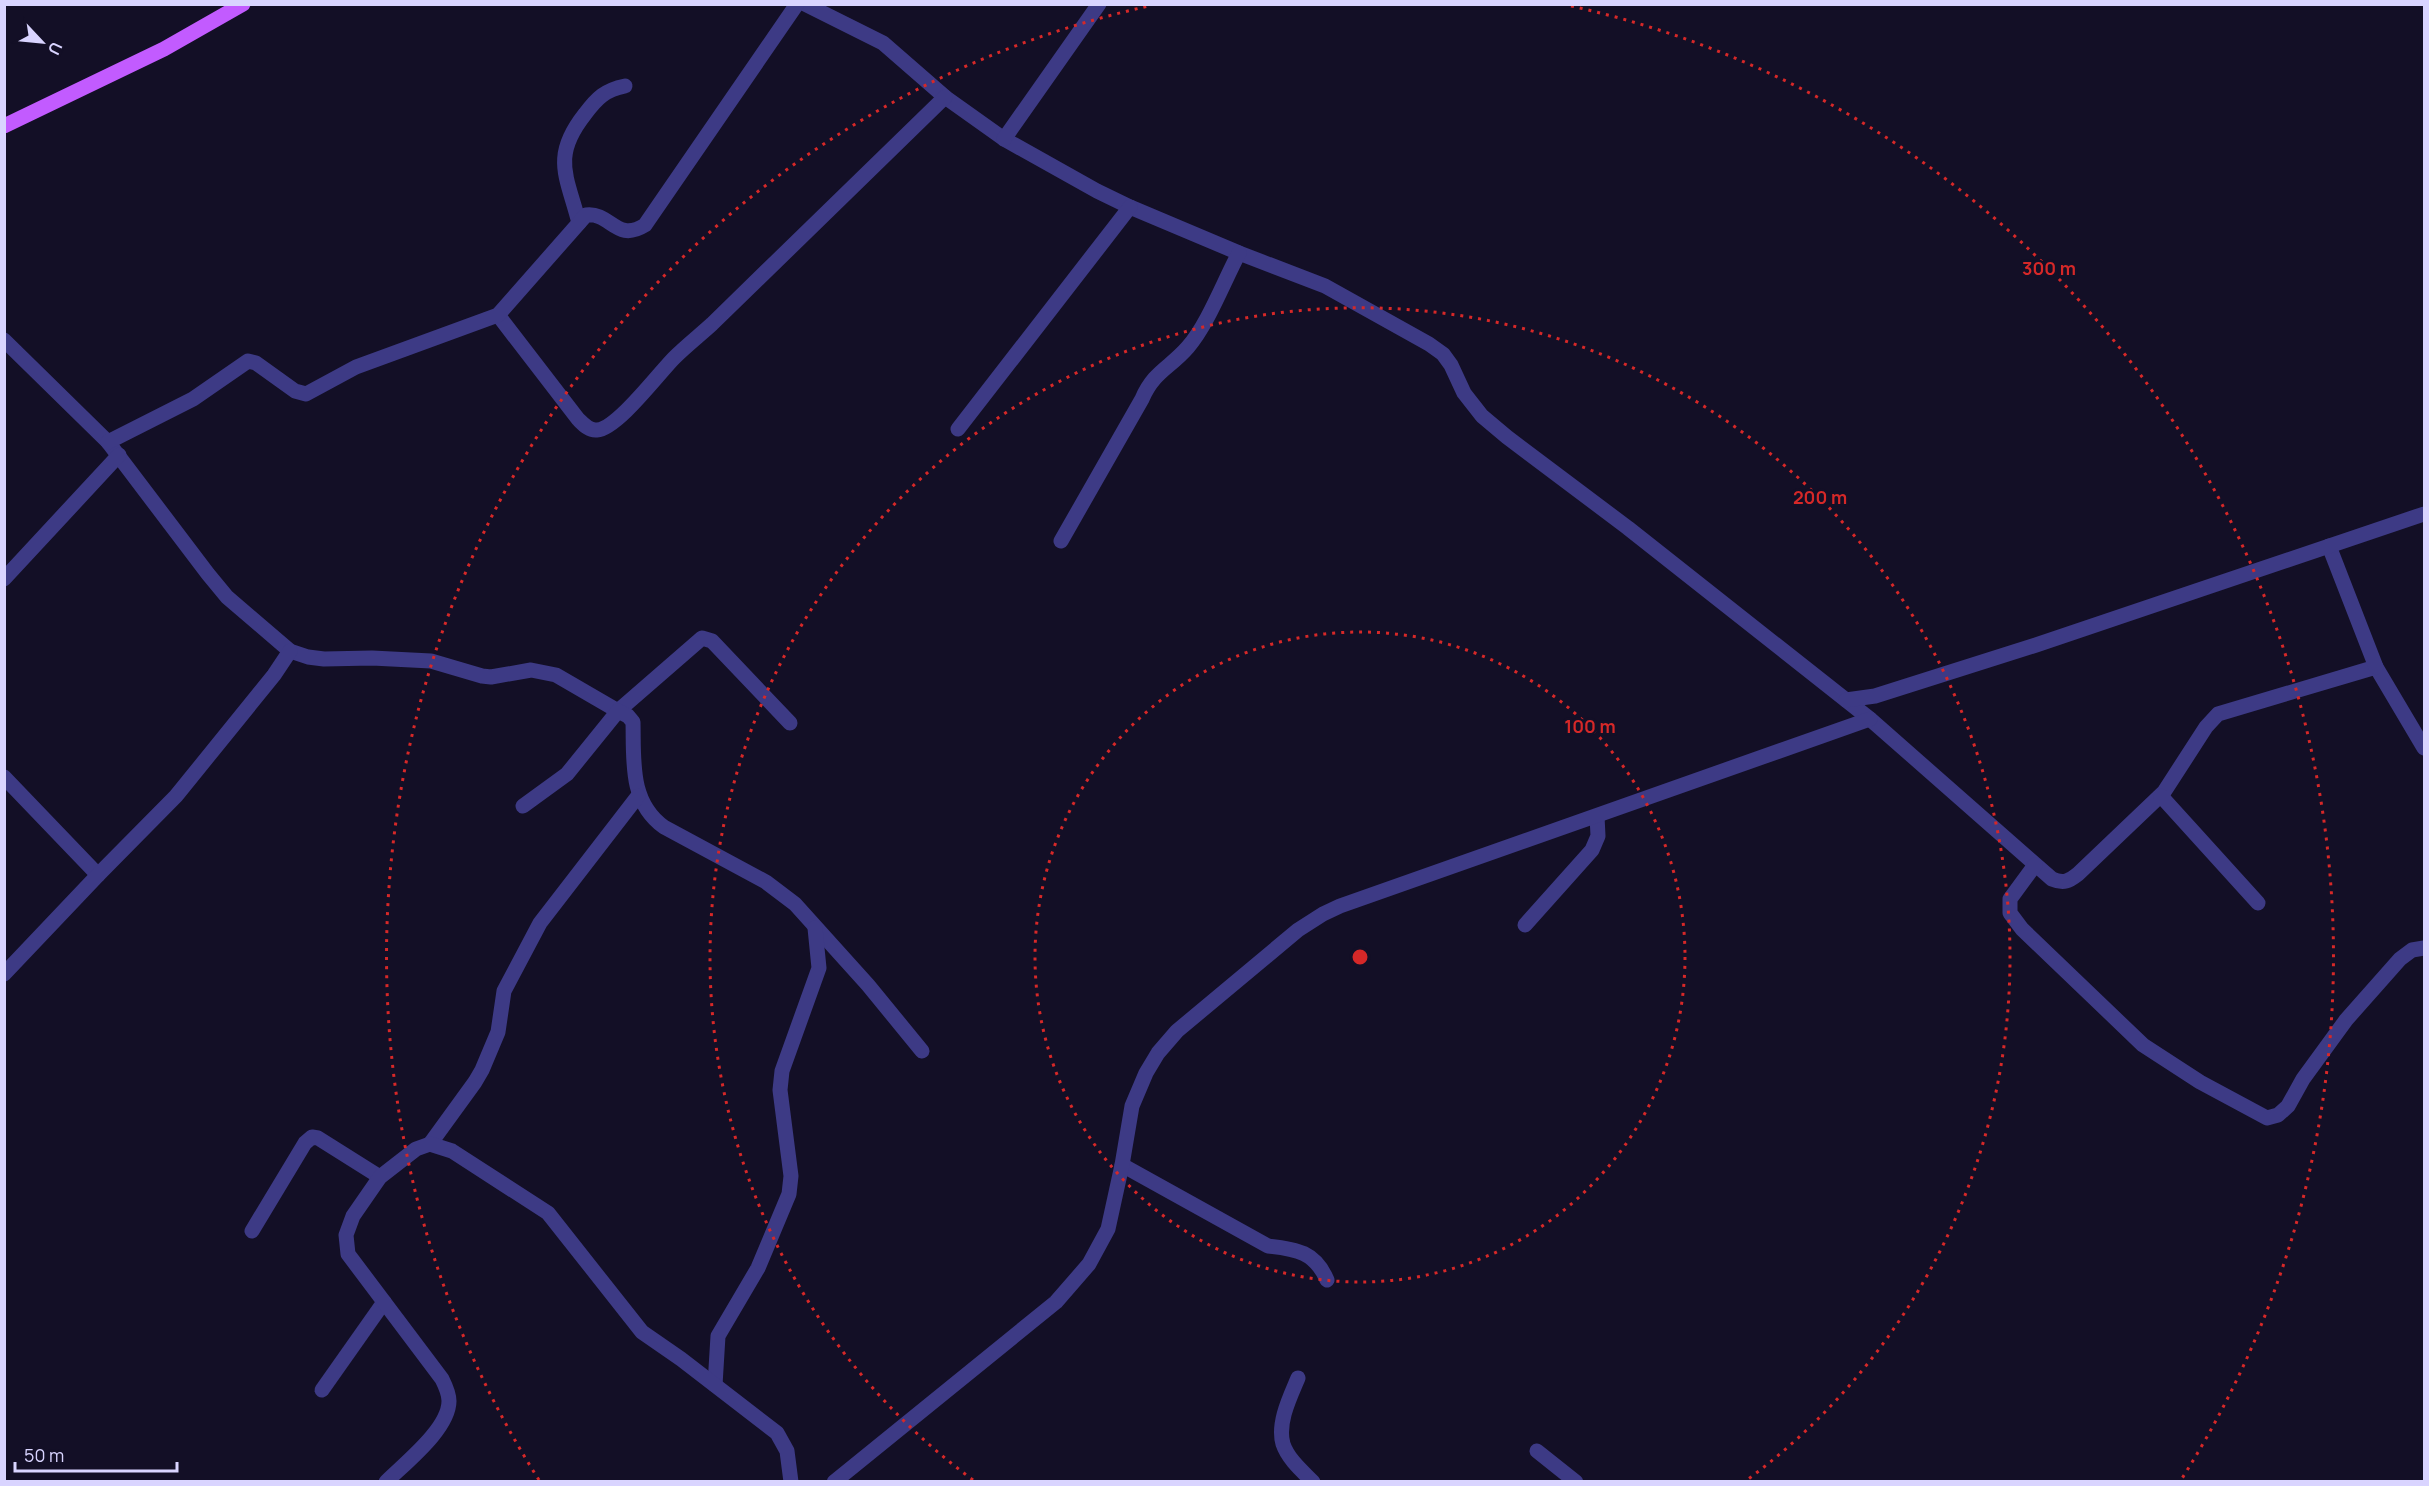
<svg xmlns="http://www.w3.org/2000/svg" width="2429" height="1486" font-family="Manrope,sans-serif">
	<rect width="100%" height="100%" fill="#130f26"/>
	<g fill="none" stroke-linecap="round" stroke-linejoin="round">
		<!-- minor -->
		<g stroke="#3d3a85" stroke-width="15">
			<path d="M805,4L883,43L945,97L1004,139L1097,191L1130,207L1239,253L1325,286L1429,344L1443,354L1451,365L1464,393L1482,416L1507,437L1628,528L1870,719L2052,879C2064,884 2069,881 2078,874L2164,792L2206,727L2218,714L2376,667L2424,748"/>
			<polyline points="1004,139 1099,4"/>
			<path d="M579,223C567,176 551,157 585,114C597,98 605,90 625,86"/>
			<path d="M498,315L578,419C583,424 589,431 597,430C617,429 659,373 674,358C686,346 700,335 712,324L945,97"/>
			<polyline points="4,340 108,442 208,574 227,597 290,651 308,657 324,659 372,658 431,661 482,676 491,677 531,670 556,675 618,711 702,638 712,641 790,723"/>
			<polyline points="958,429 1130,207"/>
			<path d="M108,442L193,399L248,361L256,363L295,391L306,394L356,367L498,315L586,215C611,212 616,243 645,225L797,4"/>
			<path d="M1061,541L1142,399C1154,371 1170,368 1188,347C1208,324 1224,281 1239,253"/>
			<polyline points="2329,546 2376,667"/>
			<polyline points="4,579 119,455"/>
			<polyline points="1846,700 1875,696 2036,645 2424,514"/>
			<polyline points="4,777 98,875"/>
			<polyline points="2161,796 2258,903"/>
			<path d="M523,806L567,774L618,711L628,716L633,722C634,760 629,802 664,827L766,882L795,904L868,985L922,1051"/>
			<polyline points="2035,865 2010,899 2010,913 2022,929 2143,1045 2200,1082 2267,1118 2278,1115 2288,1106 2303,1079 2346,1020 2400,959 2412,950 2424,948"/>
			<polyline points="1525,925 1592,850 1598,836 1597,816"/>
			<polyline points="4,974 98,875 176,796 274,675 290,651"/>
			<polyline points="430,1144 475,1082 482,1070 498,1032 504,991 540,923 638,796"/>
			<path d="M1122,1165L1268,1246C1297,1249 1315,1252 1327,1280"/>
			<polyline points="252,1231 305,1143 312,1137 318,1138 380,1177"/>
			<path d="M1298,1378C1290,1397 1277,1423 1283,1444C1288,1459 1302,1471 1313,1482"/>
			<polyline points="715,1385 718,1336 758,1268 789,1194 791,1176 780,1090 782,1071 819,968 815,928"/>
			<polyline points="322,1390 384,1302"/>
			<polyline points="1537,1451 1576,1482"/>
			<path d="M386,1482C405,1463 449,1429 449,1401C449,1394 445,1385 442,1379L348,1254L346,1235L353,1216L380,1177L416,1149L430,1144L452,1151L548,1213L642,1332L681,1359L777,1433L787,1451L791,1482"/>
			<polyline points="834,1482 1056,1302 1089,1264 1108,1229 1122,1165 1132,1106 1146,1073 1158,1053 1177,1031 1298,930 1323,914 1340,906 1870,719"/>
		</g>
		<!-- major -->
		<polyline stroke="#c25bff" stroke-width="15" points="4,126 164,49 243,4"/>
	</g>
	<!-- distance rings -->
	<g fill="none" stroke="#d62828" stroke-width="3" stroke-dasharray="3 6">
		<circle cx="1360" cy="957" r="325"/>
		<path d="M973 1480A650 650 0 1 1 1747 1480"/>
		<path d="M539 1480A974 974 0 0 1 1149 6M1571 6A974 974 0 0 1 2181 1480"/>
	</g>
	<circle cx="1360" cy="957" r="9" fill="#d62828" stroke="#130f26" stroke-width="3"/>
	<g font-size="18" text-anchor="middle" font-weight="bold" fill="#d62828" stroke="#130f26" stroke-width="5" stroke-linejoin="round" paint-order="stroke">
		<text x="2049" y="275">300 m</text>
		<text x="1820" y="504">200 m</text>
		<text x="1590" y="733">100 m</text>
	</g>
	<!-- border -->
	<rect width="2429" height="1486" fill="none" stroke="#d9d4ff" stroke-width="12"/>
	<!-- north arrow -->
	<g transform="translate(42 42) rotate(116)" stroke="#130f26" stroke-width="4.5" paint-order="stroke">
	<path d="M0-4.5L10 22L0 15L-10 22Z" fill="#d9d4ff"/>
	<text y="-9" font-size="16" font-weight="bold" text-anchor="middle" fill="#d9d4ff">U</text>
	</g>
	<!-- scale -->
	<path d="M15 1462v9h162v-9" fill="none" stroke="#d9d4ff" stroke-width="3"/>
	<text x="24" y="1462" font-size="18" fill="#d9d4ff" stroke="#130f26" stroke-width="4.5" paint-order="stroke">50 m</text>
</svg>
